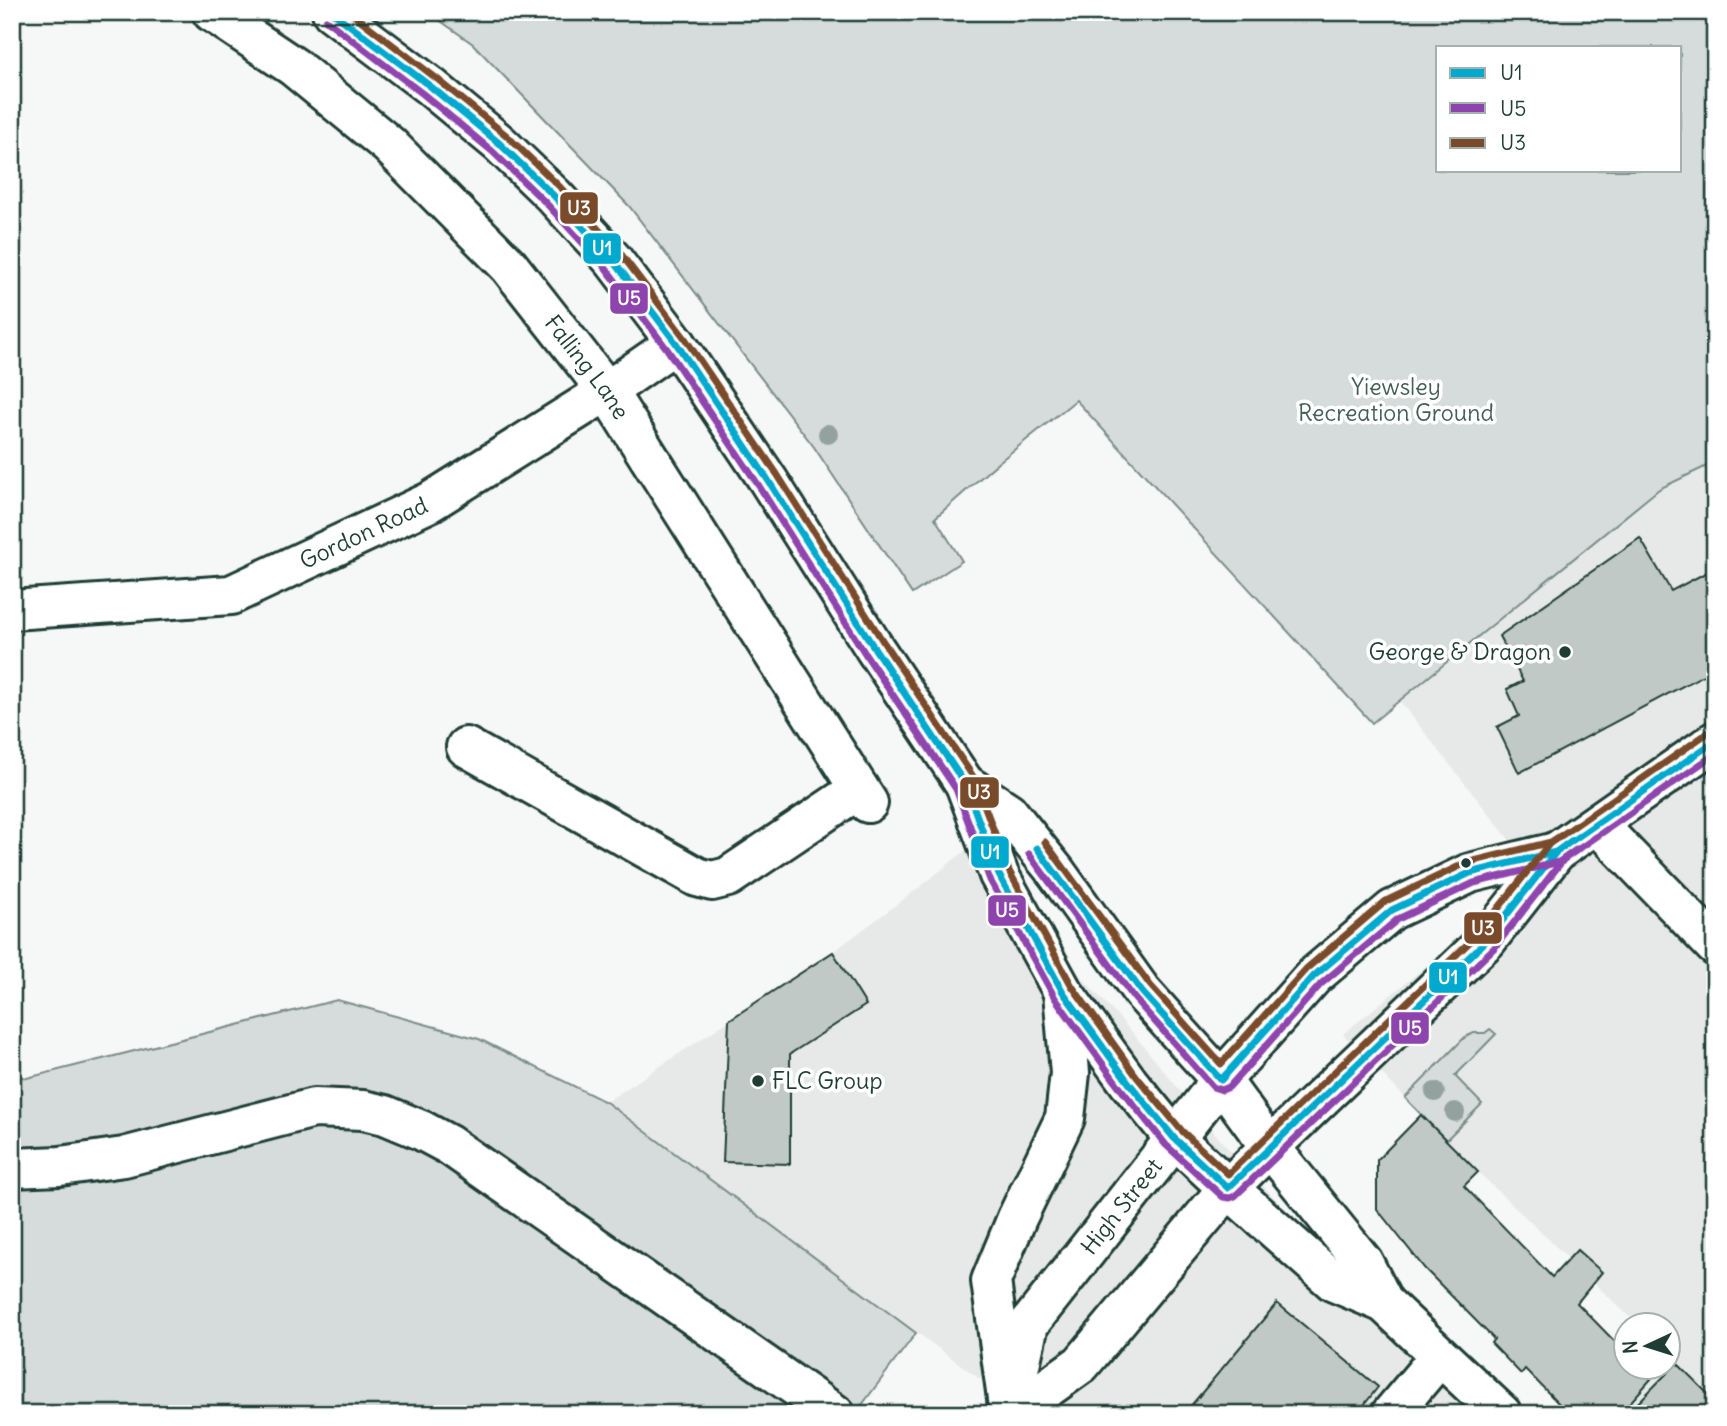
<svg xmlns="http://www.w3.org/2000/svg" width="1727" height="1426" font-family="Delius,sans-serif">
	<rect width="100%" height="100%" fill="#f6f7f7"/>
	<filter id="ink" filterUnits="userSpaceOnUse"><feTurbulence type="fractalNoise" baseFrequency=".0143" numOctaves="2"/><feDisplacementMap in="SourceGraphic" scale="14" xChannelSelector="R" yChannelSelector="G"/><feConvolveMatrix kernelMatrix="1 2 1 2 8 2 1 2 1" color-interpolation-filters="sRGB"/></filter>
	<g filter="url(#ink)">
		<!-- built -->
		<g fill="#e6e9e8">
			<polygon points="1715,462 1715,732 1527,862 1399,700 1659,489"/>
			<polygon points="1715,746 1715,1414 1621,1414 1662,1367 1668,1366 1670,1357 1668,1354 1668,1324 1637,1324 1478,1172 1343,1034 1604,821"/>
			<polygon points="986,834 1076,971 1131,1031 1223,1143 1476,1414 992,1414 1003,1396 606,1102 833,952 920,887"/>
		</g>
		<!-- green -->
		<g fill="#d6dcdb" stroke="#7a8c88" stroke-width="2" fill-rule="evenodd">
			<path d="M428,12H1715V462L1659,489L1372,723L1076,400L994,466L935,518L962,561L912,594L814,447L629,206L473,44ZM1438,47H1680V170H1438Z"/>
			<polygon points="337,1000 479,1039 606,1102 916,1333 855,1414 12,1414 12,1075 27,1078"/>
			<polygon points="1490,1029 1496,1034 1455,1076 1482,1104 1446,1140 1405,1098 1465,1037 1474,1033 1485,1033"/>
		</g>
		<!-- building -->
		<g fill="#c0c9c6" stroke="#1f3d34" stroke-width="2">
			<polygon points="1640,538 1671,591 1715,568 1715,669 1519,773 1497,727 1519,716 1507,689 1523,681 1499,636"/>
			<polygon points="833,952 866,1005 790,1054 790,1164 723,1162 729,1020"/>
			<polygon points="1421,1115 1478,1172 1464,1186 1552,1277 1577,1250 1602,1272 1577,1303 1626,1353 1626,1367 1639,1367 1651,1379 1620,1414 1569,1414 1525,1369 1521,1374 1491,1343 1494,1339 1425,1269 1377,1209 1377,1160"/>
			<polygon points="1277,1303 1378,1387 1357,1414 1184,1414"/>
			<polygon points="1677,1363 1715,1401 1715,1414 1627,1414"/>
		</g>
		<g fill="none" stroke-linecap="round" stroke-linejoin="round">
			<defs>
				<g id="minor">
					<path id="s1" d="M212,12L294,67L389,145L509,266L607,391L868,803"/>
					<path id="s2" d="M12,610L231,595L430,502L607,391L676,343"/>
					<polyline points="466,747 697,877 712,881 728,877 859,789"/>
					<polyline points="1597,824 1715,946"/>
					<polyline points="1221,1080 1314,976 1392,910 1470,873 1556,852"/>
					<polyline points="12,1168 60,1166 124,1157 314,1108 363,1110 385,1115 421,1130 449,1145 835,1414"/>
					<polyline points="1228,1188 1334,1282 1384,1303"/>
					<polyline points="1391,1414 1439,1357"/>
					<polyline points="1502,1414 1384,1303 1363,1262 1270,1147 1487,940 1556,852 1715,741"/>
				</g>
				<g id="major">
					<polyline points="332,12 430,86 499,143 553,195 613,260 676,343 768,480 875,649 965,784 999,875 1063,992 1129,1083 1174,1138 1228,1188"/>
					<polyline points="965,784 1008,812 1056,872 1142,992 1221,1080 1270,1147 1228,1188 1081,1364 1011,1414"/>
					<path id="s3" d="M1015,1388L1029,1324L1221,1080"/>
					<polyline points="1009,1414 991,1281 1017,1218 1065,1118 1070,1073 1063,992"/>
				</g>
			</defs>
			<!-- minor casing -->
			<use href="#minor" stroke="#1f3d34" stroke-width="44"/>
			<!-- major casing -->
			<use href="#major" stroke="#1f3d34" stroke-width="44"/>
			<!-- minor -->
			<use href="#minor" stroke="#fff" stroke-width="38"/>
			<!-- major -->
			<use href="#major" stroke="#fff" stroke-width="38"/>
			<defs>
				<g id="bus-1">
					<polyline points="332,12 430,86 499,143 553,195 613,260 676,343 768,480 875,649 965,784 999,875 1063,992 1129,1083 1174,1138 1228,1188 1487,940 1556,852 1715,741"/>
					<polyline points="1037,848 1142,992 1221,1080 1314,976 1392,910 1470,873 1556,852 1571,841"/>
				</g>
				<g id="bus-2">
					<polyline points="326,20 423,94 492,151 545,202 605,267 667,349 759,486 866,655 956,789 990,880 1055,998 1121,1089 1166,1145 1223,1197 1230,1198 1235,1196 1494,948 1563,860 1715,754"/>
					<polyline points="1029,854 1134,998 1213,1087 1222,1090 1229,1087 1321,984 1398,919 1474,883 1559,862 1577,849"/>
				</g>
				<g id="bus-3">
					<polyline points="350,12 436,78 506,135 560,187 621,254 684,337 777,474 884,643 974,778 1009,871 1072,986 1137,1077 1182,1131 1228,1174 1479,933 1549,844 1709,732"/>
					<polyline points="1045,842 1150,985 1221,1064 1306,969 1386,901 1466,863 1551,842 1565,833"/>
				</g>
			</defs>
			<!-- bus-1 casing -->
			<use href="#bus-1" stroke="#fff" stroke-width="12"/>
			<!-- bus-2 casing -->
			<use href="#bus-2" stroke="#fff" stroke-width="12"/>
			<!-- bus-3 casing -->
			<use href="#bus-3" stroke="#fff" stroke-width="12"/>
			<!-- bus-1 -->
			<use href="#bus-1" stroke="#00a9ce" stroke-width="7"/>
			<!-- bus-2 -->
			<use href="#bus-2" stroke="#8e44ad" stroke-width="7"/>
			<!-- bus-3 -->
			<use href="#bus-3" stroke="#7a4b2a" stroke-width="7"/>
		</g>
		<!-- trees -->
		<g fill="#94a29e">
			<circle cx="828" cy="434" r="10"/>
			<circle cx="1435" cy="1092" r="10"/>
			<circle cx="1455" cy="1112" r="10"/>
		</g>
	</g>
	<!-- markers -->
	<g fill="#1f3d34" stroke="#fff" stroke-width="2.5">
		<circle cx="1565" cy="652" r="7"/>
		<circle cx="1466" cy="863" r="6"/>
		<circle cx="758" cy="1081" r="7"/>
	</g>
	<g text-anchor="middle" stroke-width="7" stroke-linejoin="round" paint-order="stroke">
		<!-- street labels -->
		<g font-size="23" fill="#1f3d34" stroke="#fff">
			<text dy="8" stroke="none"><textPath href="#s1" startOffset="520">Falling Lane</textPath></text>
			<text dy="8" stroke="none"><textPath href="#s2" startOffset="366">Gordon Road</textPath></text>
			<text dy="8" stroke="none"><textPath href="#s3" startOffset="215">High Street</textPath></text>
		</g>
		<!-- park labels -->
		<g font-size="23" fill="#445d55" stroke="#fff">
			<text x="1396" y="395">Yiewsley<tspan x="1396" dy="26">Recreation Ground</tspan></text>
		</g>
		<!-- poi labels -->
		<g font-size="23" fill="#1f3d34" stroke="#fff" text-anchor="end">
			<text x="1551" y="660">George &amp; Dragon</text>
			<text x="772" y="1089" text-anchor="start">FLC Group</text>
		</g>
	</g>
	<g stroke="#fff" stroke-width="2.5">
		<rect x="559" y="191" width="40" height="34" rx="7" fill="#7a4b2a"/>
		<rect x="582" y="232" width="40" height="33" rx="7" fill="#00a9ce"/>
		<rect x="609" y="282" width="40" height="33" rx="7" fill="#8e44ad"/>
		<rect x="959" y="776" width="41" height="33" rx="7" fill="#7a4b2a"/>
		<rect x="970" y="835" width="40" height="34" rx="7" fill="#00a9ce"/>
		<rect x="987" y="894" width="40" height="33" rx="7" fill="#8e44ad"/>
		<rect x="1463" y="911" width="40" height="34" rx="7" fill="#7a4b2a"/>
		<rect x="1428" y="961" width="40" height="33" rx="7" fill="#00a9ce"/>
		<rect x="1390" y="1011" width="40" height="34" rx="7" fill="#8e44ad"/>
	</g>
	<g font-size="19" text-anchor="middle" font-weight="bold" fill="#fff">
		<text x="579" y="215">U3</text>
		<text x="602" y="255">U1</text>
		<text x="629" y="305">U5</text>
		<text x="979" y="799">U3</text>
		<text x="990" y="859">U1</text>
		<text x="1007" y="917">U5</text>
		<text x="1483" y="935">U3</text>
		<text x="1448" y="984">U1</text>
		<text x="1410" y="1035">U5</text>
	</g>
	<!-- margin -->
	<rect width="1727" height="1426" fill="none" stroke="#fff" stroke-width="42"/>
	<rect x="21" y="21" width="1685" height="1384" fill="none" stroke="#1f3d34" stroke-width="2.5" filter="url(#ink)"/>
	<!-- legend -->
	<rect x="1436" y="46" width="245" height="126" fill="#ffffff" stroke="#a5b1ae" stroke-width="2"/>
	<rect x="1450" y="68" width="35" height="10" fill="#00a9ce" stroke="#a5b1ae" stroke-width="2"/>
	<text x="1500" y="80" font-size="21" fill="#1f3d34">U1</text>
	<rect x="1450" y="103" width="35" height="10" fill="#8e44ad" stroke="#a5b1ae" stroke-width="2"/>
	<text x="1500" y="116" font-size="21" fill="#1f3d34">U5</text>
	<rect x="1450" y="138" width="35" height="10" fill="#7a4b2a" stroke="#a5b1ae" stroke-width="2"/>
	<text x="1500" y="150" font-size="21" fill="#1f3d34">U3</text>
	<!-- north arrow -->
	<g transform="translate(1647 1346) rotate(266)"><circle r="33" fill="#ffffff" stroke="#a5b1ae" stroke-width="2"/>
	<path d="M0-5L12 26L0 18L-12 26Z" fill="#1f3d34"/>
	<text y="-10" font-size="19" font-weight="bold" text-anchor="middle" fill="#1f3d34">N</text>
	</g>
</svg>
